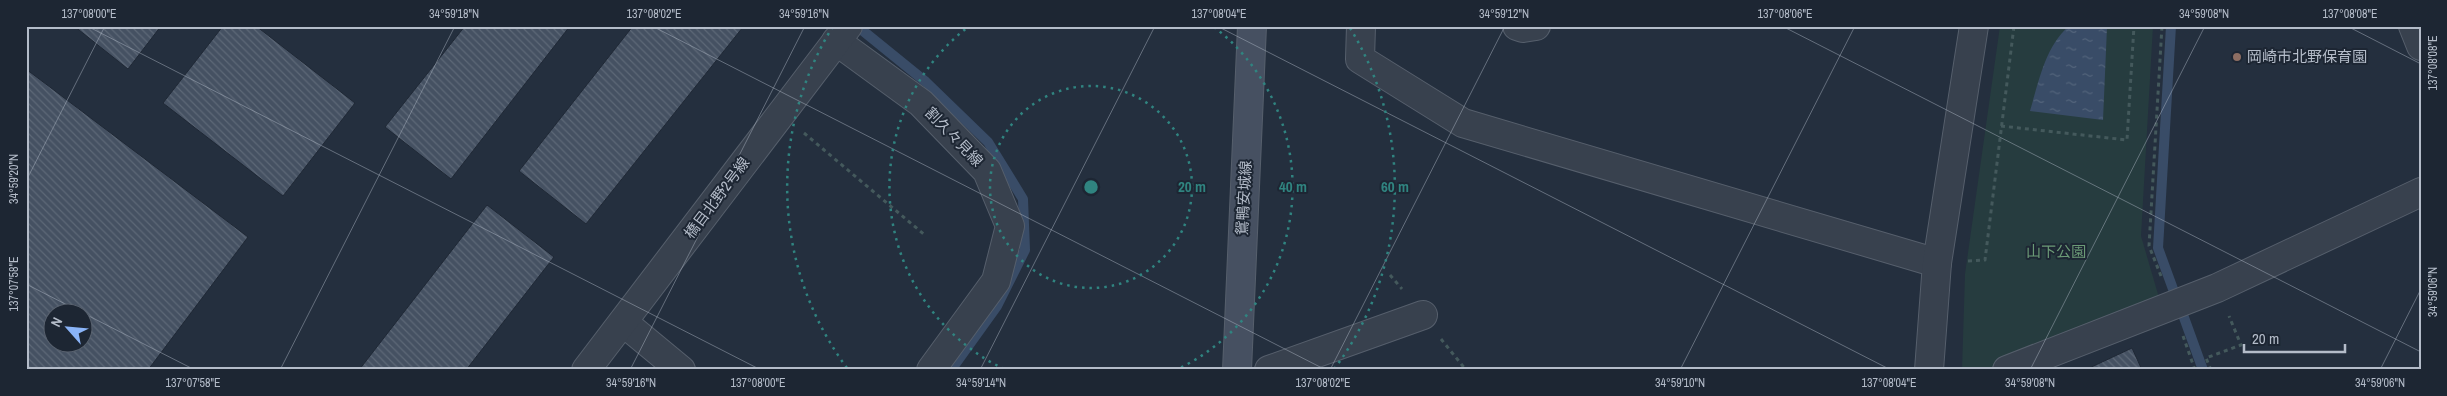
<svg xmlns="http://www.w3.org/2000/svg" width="2447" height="396" font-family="'Archivo Narrow','Noto Sans JP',sans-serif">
	<defs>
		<pattern id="water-ripples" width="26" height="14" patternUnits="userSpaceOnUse" patternTransform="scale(1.25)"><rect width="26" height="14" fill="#394c67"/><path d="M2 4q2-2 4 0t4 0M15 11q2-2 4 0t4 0" fill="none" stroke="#53647b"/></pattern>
		<pattern id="building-back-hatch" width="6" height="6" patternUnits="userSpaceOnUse" patternTransform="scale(1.25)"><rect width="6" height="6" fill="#455162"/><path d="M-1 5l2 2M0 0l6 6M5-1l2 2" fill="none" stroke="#5d6877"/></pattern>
	</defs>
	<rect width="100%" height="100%" fill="#242f3e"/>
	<!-- park -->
	<polygon fill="#263c3f" points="2000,26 2153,26 2141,236 2160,301 2007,370 1962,370 1965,274"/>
	<!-- water -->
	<path fill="url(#water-ripples)" d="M2069,26L2107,27L2103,120L2030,111C2039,81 2045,47 2069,26Z"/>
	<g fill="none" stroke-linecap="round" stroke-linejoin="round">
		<!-- stream -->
		<g stroke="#394c67" stroke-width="10">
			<polyline points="857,26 926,82 988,142 1023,199 1025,250 997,306 951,370"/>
			<polyline points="2171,26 2158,248 2173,289"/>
			<polyline points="2182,312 2203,370"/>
		</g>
	</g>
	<!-- building -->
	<g fill="url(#building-back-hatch)" stroke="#1f2835" fill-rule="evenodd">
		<polygon points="74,26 161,26 128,69"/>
		<polygon points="223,26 256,26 355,103 283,196 163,103"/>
		<polygon points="465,26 570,26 451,179 385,127"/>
		<polygon points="633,26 743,27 586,224 519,171"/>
		<path d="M26,69L248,237L148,370H26ZM52,314H82V344H52Z"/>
		<polygon points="487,205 554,257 466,370 359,370"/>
		<polygon points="2132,348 2142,370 2085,370"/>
	</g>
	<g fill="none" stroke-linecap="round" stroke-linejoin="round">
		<defs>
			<g id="minor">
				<polyline points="1361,26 1360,59 1463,123 1937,263"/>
				<polyline points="1517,26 1523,28 1536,26"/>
				<polyline points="623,322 681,370"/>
				<polyline points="1269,370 1423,315"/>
				<polyline points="1929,370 1937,263 1974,26"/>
				<polyline points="2007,370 2217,288 2421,192"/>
			</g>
			<g id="tertiary">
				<polyline points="2413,26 2421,46"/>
				<polyline points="836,41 921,103 987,171 1010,226 996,281 931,370"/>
				<polyline points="586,370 848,26"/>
			</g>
			<polyline id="secondary" points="1237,370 1252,26"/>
		</defs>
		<!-- minor casing -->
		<use href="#minor" stroke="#565f6c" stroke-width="30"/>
		<!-- tertiary casing -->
		<use href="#tertiary" stroke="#565f6c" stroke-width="30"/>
		<!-- secondary casing -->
		<use href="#secondary" stroke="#565f6c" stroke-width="30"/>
		<!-- path -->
		<g stroke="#44595c" stroke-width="3" stroke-dasharray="4 4" stroke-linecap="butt">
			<polyline points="2001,126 2127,140 2134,26"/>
			<polyline points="804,133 926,236"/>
			<polyline points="1968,261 1985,260 2014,26"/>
			<polyline points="1390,275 1402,289"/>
			<polyline points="2161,276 2149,246 2162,26"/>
			<polyline points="2183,336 2195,370"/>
			<polyline points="1441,339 1466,370"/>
			<polyline points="2211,370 2206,358 2241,345 2229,316"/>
		</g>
		<!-- minor -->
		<use href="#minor" stroke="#38414e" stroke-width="28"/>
		<!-- tertiary -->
		<use href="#tertiary" stroke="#38414e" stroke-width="28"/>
		<!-- secondary -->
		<use href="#secondary" stroke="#465061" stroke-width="28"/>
	</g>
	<!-- ticks -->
	<path fill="none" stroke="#b4bcc9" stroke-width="1" stroke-opacity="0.45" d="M87,26L761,370M652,26L1326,370M1217,26L1891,370M1782,26L2421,352M2347,26L2421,64M26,181L105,26M26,284L195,370M280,370L455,26M630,370L805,26M980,370L1155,26M1330,370L1505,26M1680,370L1855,26M2030,370L2205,26M2380,370L2421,289"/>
	<!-- distance rings -->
	<g fill="none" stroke="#308480" stroke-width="2.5" stroke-dasharray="2.5 5">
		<circle cx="1091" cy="187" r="101"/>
		<path d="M1004 369A202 202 0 0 1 968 27M1214 27A202 202 0 0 1 1178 369"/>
		<path d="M847 368A304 304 0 0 1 832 28M1350 28A304 304 0 0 1 1335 368"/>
	</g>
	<!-- markers -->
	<circle fill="#8d6e63" stroke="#1d2633" stroke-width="2" cx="2237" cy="57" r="5"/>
	<g text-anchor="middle" stroke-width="4" stroke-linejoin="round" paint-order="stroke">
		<!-- poi labels -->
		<g font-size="15" fill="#b4bcc9" stroke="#1d2633" text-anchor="start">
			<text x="2247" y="62">岡崎市北野保育園</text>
		</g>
		<!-- street labels -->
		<g font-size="15" fill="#b4bcc9" stroke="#1d2633">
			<text transform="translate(954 137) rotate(46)" y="5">割久々見線</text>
			<text transform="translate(717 198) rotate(-53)" y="5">橋目北野2号線</text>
			<text transform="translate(1244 198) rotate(-87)" y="5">鴛鴨安城線</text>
		</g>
		<!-- park labels -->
		<g font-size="15" fill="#6b9a76" stroke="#1d2633">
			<text x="2056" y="257">山下公園</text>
		</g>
	</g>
	<circle cx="1091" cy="187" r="8" fill="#308480" stroke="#1d2633" stroke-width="2.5"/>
	<g font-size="15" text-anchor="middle" font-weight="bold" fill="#308480" stroke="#1d2633" stroke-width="4" stroke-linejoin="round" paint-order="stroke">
		<text x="1192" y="192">20 m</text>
		<text x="1293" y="192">40 m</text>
		<text x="1395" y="192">60 m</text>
	</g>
	<!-- border -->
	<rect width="2447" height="396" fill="none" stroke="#1d2633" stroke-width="55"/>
	<!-- north arrow -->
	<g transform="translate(68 328) rotate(297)"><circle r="24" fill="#1d2633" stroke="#59626f"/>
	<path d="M0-4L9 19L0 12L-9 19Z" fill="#8ab4f8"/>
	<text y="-8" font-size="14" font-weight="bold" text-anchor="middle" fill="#b4bcc9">N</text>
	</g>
	<!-- scale -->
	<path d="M2244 344v8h101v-8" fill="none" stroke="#b4bcc9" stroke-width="2.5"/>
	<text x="2252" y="344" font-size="15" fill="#b4bcc9" stroke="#1d2633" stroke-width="4" paint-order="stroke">20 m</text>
	<rect x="28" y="28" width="2392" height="340" fill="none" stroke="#b4bcc9" stroke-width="2"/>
	<g font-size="12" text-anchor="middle" fill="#b4bcc9">
		<text x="89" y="18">137°08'00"E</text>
		<text x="454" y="18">34°59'18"N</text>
		<text x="654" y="18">137°08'02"E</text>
		<text x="804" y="18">34°59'16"N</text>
		<text x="1219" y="18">137°08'04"E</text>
		<text x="1504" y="18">34°59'12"N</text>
		<text x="1785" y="18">137°08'06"E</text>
		<text x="2204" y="18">34°59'08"N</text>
		<text x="2350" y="18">137°08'08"E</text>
		<text transform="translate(2433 63) rotate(-90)" y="4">137°08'08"E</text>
		<text transform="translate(14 179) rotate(-90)" y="4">34°59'20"N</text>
		<text transform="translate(14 284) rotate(-90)" y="4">137°07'58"E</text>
		<text transform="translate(2433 292) rotate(-90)" y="4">34°59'06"N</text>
		<text x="193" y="387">137°07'58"E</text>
		<text x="631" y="387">34°59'16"N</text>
		<text x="758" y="387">137°08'00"E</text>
		<text x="981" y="387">34°59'14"N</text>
		<text x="1323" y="387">137°08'02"E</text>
		<text x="1680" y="387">34°59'10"N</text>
		<text x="1889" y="387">137°08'04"E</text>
		<text x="2030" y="387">34°59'08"N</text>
		<text x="2380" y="387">34°59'06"N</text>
	</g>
</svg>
